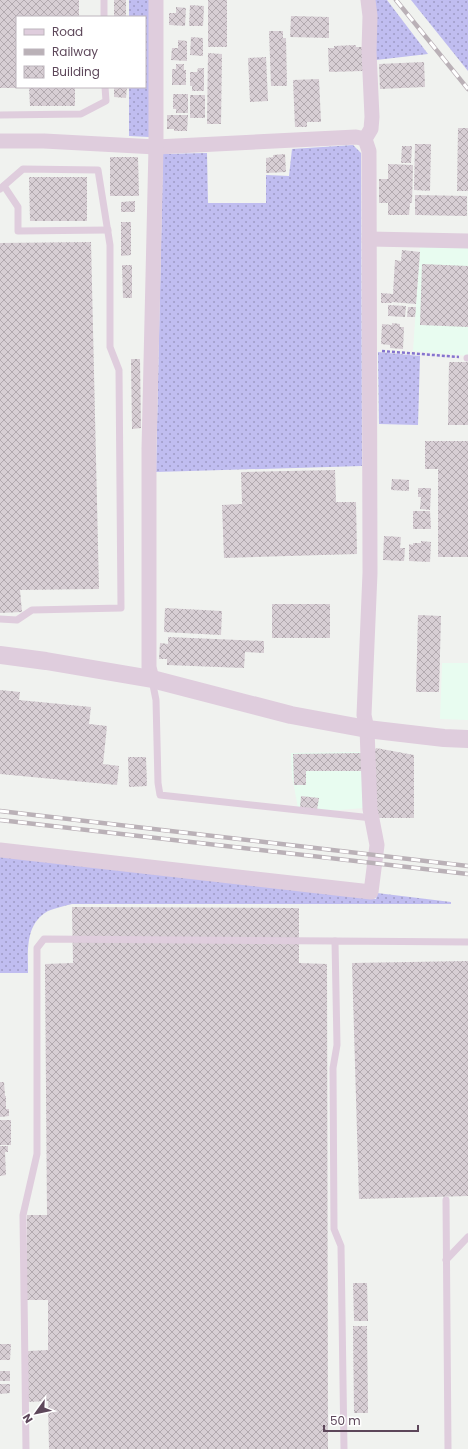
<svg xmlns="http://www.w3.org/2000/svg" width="468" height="1449" font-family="Poppins,sans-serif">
	<defs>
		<pattern id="grass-dots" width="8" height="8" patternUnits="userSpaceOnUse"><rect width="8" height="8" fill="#c0bdf0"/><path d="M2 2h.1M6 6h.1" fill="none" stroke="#9f9bc5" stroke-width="1.8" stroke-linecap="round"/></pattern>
		<pattern id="building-cross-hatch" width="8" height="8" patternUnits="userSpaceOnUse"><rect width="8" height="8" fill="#d7ced4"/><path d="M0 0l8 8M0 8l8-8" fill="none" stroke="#b2a9af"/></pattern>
	</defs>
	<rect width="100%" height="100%" fill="#f0f2ef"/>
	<!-- commercial -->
	<g fill="#e8fcf0">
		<polygon points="420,246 468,247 468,356 413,351"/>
		<polygon points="442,663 468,663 468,720 440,719"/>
		<polygon points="362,752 364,808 328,811 298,808 292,776 291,753"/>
	</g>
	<!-- grass -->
	<g fill="url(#grass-dots)">
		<polygon points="129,0 150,0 149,137 129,136 129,87 145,87 145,17 129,17"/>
		<polygon points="375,0 387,0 428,54 376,60"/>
		<polygon points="411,0 468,0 468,71"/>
		<polygon points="353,145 361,153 362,466 156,472 163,154 207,153 208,203 266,203 266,175 289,176 292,149"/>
		<polygon points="378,352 420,356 418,425 379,424"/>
		<path d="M0,855L376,899L377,893L451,902V904H72C64,906 55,908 48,911C25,924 28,950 28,973H0Z"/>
	</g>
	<!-- building -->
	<g fill="url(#building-cross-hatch)">
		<polygon points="0,0 79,0 79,17 17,17 17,88 0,88"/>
		<rect x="114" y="0" width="12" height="17"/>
		<rect x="208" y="0" width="19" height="47"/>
		<polygon points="190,5 204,6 203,26 189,26"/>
		<polygon points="176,7 186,8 185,26 169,25 169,13 176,13"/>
		<polygon points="291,16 329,17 329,38 290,37"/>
		<polygon points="269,31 283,31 283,38 286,38 287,86 271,86"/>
		<polygon points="191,37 203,38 203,56 190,55"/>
		<polygon points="178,40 187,41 187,61 171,60 172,48 178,48"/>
		<polygon points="356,45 356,47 362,47 363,71 329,72 328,48 334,48 334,46"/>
		<polygon points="208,53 222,54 221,124 207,124"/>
		<polygon points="266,57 268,101 250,102 248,58"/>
		<polygon points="424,62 425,87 380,89 379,64"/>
		<polygon points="176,64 184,64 184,70 186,70 186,85 172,85 172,69 176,69"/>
		<polygon points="198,68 204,68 204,91 192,91 192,86 190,86 190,72 197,72"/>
		<polygon points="319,79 321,122 307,122 307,127 295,127 293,80"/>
		<polygon points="29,87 75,87 75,106 30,106"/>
		<polygon points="114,87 127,87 126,98 114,97"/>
		<polygon points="173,94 188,94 188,113 176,113 176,109 173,109"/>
		<rect x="190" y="95" width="15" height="23"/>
		<polygon points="167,115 188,115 187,131 174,131 174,129 167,129"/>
		<polygon points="458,128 468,128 468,191 457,191"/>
		<polygon points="415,144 431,144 430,191 414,190"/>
		<polygon points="402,146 412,146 411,163 401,163"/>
		<polygon points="285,154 286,172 266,173 266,158 273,157 273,155"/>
		<polygon points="110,157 138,157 139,196 110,196"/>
		<polygon points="388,164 413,165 412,203 410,203 409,215 388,215 388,203 379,203 379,179 388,179"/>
		<polygon points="29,177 87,177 87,221 30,221"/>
		<polygon points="415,195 467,196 467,216 415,215"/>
		<polygon points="135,201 135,212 121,212 121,202"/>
		<polygon points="121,222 131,222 131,255 121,256"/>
		<polygon points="91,242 99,589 20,590 22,612 0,613 0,243"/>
		<polygon points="402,250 420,252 416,304 392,302 392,303 381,303 381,293 393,294 395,260 401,261"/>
		<polygon points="422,264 468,266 468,327 420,325"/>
		<polygon points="122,265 132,265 132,298 123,298"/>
		<polygon points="388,305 406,306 405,317 388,316"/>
		<polygon points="408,307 416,307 415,317 407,317"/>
		<polygon points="392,323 400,324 400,327 404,327 403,349 390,348 390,345 381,344 382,324 392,325"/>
		<polygon points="131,359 140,359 141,428 132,429"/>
		<polygon points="449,362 468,362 468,425 448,425"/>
		<polygon points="425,441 468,441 468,557 438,557 438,469 425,469"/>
		<polygon points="335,470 336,502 356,502 357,554 224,558 222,505 242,504 241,472"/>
		<polygon points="392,479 409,480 409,491 391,490"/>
		<polygon points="418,488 431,488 430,510 420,509 421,497 418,497"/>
		<polygon points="413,511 430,511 431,529 413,529"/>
		<polygon points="384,536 401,537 400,548 405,548 404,561 383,560"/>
		<polygon points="421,541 431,542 430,562 409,561 409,544 413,545 413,543 421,543"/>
		<rect x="272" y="604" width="58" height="34"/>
		<polygon points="165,608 222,611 221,635 164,632"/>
		<polygon points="418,615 441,616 439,692 416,692"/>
		<polygon points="168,637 264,641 264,653 245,652 244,668 167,665 167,659 159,659 160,643 168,644"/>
		<polygon points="0,690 20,692 19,700 91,707 89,724 107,726 103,764 119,766 117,785 0,774"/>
		<polygon points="376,748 414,755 414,818 377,818 373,753"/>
		<polygon points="362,753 362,771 306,771 306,785 294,785 293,754"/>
		<polygon points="128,757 146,757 147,786 129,787"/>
		<polygon points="301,796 319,798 317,810 300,808"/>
		<polygon points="72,907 299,908 299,963 327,964 328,1449 49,1449 48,1401 28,1402 28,1351 48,1350 48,1300 27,1300 27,1215 47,1215 45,964 73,963"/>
		<polygon points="468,961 468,1196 359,1199 352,963"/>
		<polygon points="0,1082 4,1082 5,1096 6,1096 6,1109 9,1109 9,1116 0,1117"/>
		<rect x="0" y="1120" width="11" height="25"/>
		<polygon points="0,1146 8,1146 8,1152 5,1152 6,1175 0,1176"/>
		<polygon points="353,1283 367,1283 368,1321 354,1321"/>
		<polygon points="353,1326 367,1326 368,1413 354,1413"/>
		<polygon points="0,1344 11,1344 10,1360 0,1360"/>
		<rect x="0" y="1371" width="10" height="10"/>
		<polygon points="0,1384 10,1384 10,1393 0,1394"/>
	</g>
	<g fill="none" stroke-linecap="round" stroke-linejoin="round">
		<!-- path -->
		<polyline stroke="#8574cf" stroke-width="2.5" stroke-dasharray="3 2" stroke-linecap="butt" points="382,351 459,357"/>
		<!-- service -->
		<g stroke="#dfcddd" stroke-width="7">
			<polyline points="104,0 104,17"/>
			<polyline points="0,115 81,114 106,101 105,87"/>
			<polyline points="4,186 18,207 18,231 108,230"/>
			<polyline points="0,189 23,169 98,170 110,245 110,347 119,370 121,608 32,610 17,620 0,619"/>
			<polyline points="467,358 468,358"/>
			<polyline points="152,680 156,700 158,783 160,795 372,818"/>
			<polyline points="446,1200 448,1449"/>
			<polyline points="446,1260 468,1237"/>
			<polyline points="26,1449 23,1215 37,1154 37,948 44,939 335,941"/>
			<polyline points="344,1449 341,1246 334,1229 333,1068 337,1045 335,941 468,942"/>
		</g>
		<!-- minor -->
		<g stroke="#dfcddd" stroke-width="15">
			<polyline points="365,139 371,129 372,117 369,51 370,16 368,0"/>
			<polyline points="0,141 44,141 156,147 356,137 365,139 369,151 370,573 364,715 367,729 370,809 377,845 371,892 0,850"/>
			<polyline points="369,239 468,241"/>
			<polyline points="152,679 149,667 149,449 156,147 156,0"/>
		</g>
		<!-- tertiary -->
		<polyline stroke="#dfcddd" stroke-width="18" points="0,655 46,661 152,679 291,715 367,729 444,738 468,739"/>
		<defs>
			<g id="rail">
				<polyline points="396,0 468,89"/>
				<polyline points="0,811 468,866"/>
				<polyline points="0,820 468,874"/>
			</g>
		</defs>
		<!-- rail casing -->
		<use href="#rail" stroke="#bab1b7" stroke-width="4.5"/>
		<!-- rail -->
		<use href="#rail" stroke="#fff" stroke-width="3" stroke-dasharray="9" stroke-linecap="butt"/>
	</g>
	<!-- legend -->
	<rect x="16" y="16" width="130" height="72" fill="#ffffff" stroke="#beb5bd"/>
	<rect x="24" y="29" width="20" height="6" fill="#dfcddd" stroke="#beb5bd"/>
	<text x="52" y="36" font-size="12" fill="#5d475a">Road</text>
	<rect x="24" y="49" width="20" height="6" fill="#bab1b7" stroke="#beb5bd"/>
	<text x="52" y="56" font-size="12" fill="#5d475a">Railway</text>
	<rect x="24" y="66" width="20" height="12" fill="url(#building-cross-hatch)" stroke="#beb5bd"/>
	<text x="52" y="76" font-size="12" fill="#5d475a">Building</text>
	<!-- north arrow -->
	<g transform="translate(36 1413) rotate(237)" stroke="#ffffff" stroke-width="3" paint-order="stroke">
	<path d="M0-3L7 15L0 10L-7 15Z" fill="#5d475a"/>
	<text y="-6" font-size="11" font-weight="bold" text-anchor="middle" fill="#5d475a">N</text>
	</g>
	<!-- scale -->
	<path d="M324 1425v6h94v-6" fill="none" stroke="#5d475a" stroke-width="2"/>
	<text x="330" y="1425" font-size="12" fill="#5d475a" stroke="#ffffff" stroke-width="3" paint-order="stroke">50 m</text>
</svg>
